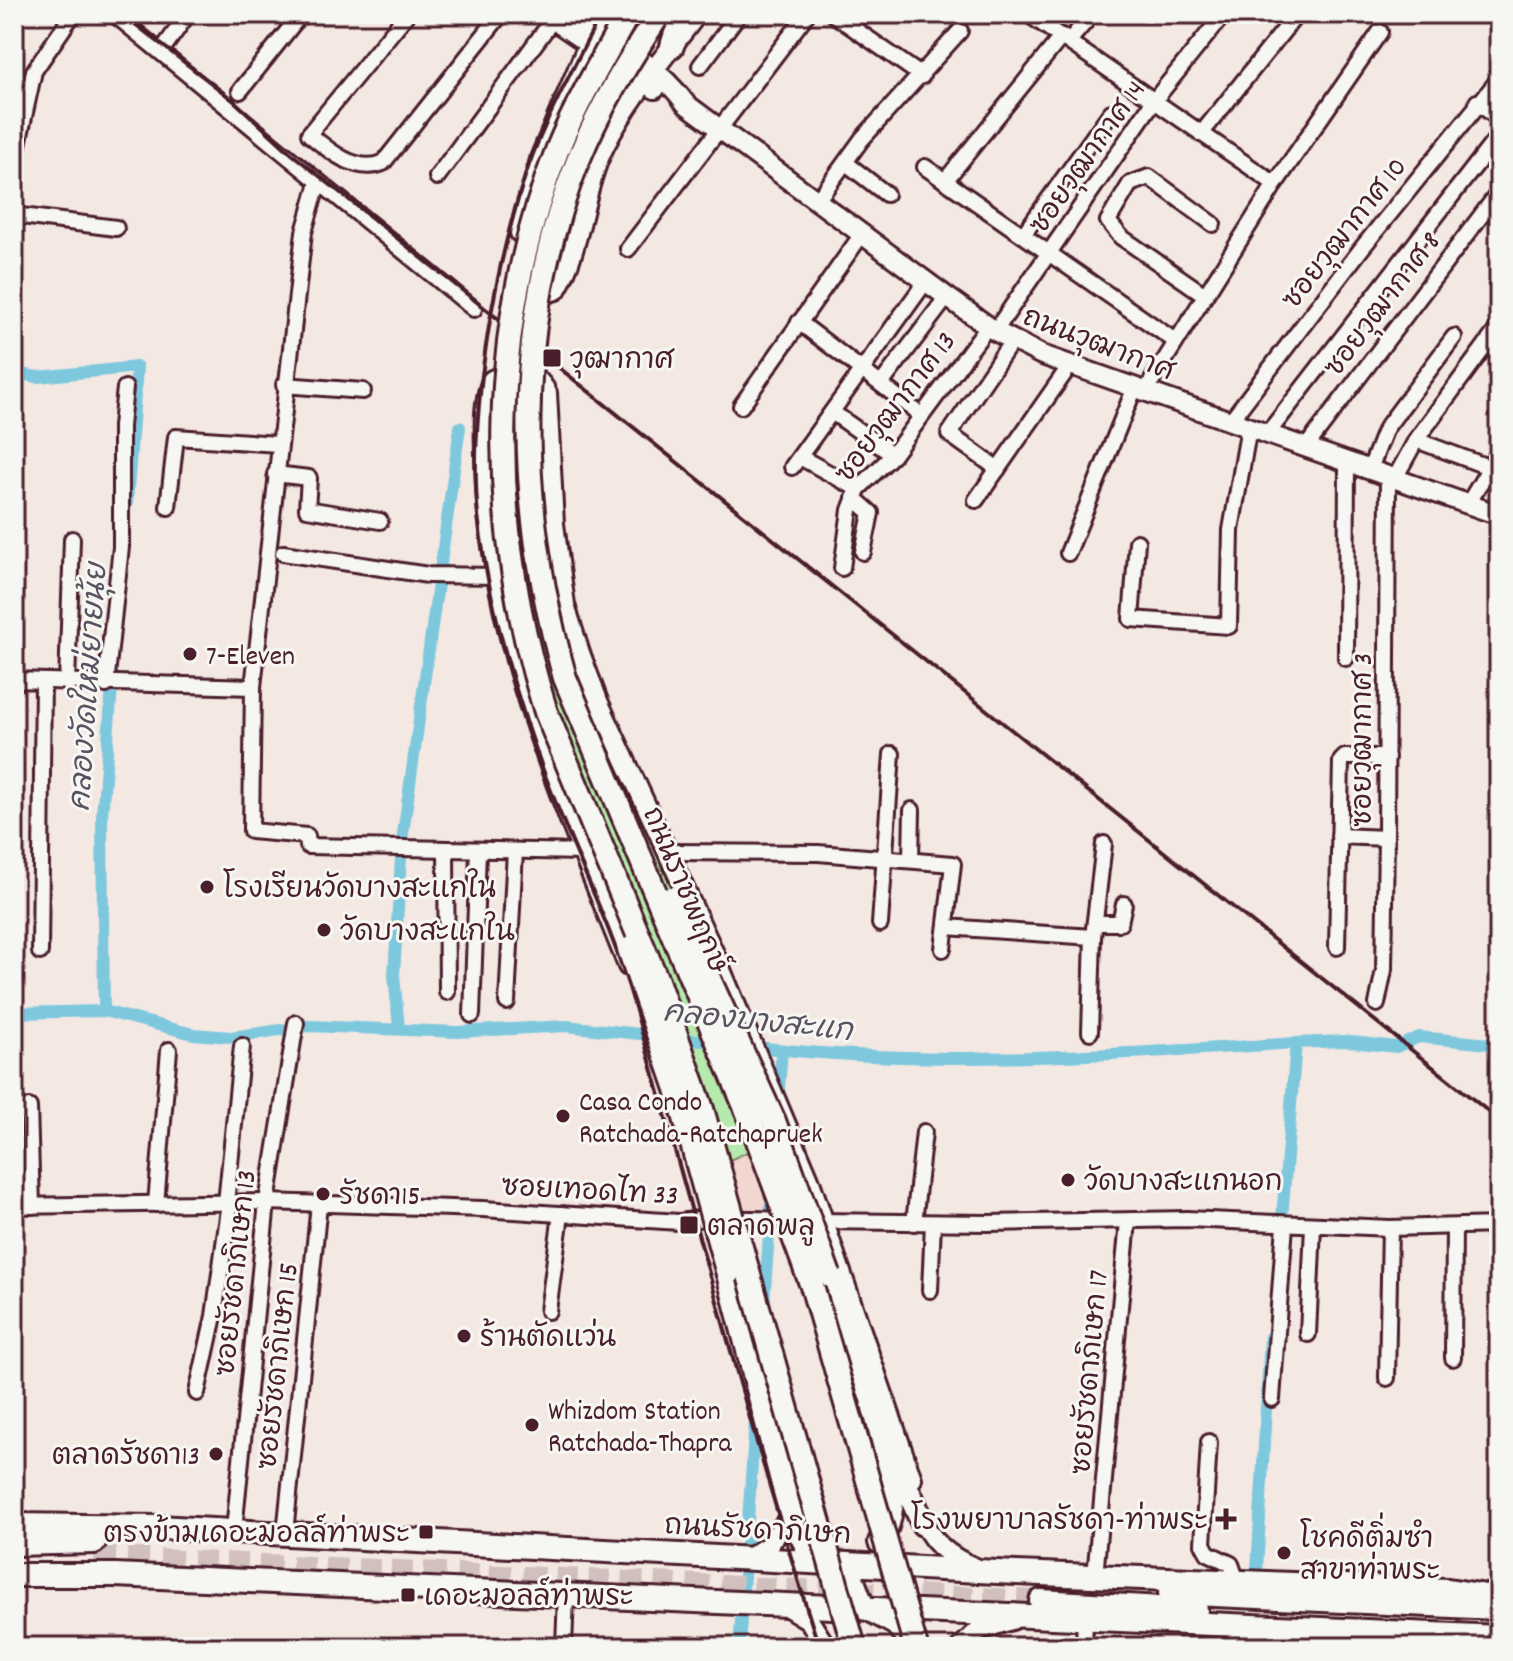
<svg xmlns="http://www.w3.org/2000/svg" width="1513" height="1661" font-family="Dekko,'Playpen Sans Thai',sans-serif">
	<rect width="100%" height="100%" fill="#f4e8e3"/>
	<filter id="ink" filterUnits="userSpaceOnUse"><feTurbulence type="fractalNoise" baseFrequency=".0125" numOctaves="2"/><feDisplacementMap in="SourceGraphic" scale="16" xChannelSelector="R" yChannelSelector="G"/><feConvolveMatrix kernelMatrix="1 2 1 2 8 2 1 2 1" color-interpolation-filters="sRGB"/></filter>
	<g filter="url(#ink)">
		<!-- built -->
		<polygon fill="#f1d7d0" points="688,1091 786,1134 812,1211 706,1212"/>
		<!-- green -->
		<polygon fill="#b6eaac" stroke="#80846c" stroke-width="2" points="521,378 537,433 541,491 560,609 786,1134 730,1160 688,1091 674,1094 534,701 497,385"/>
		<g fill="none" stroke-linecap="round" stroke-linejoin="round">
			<!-- canal -->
			<g stroke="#7ec8de" stroke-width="12">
				<polyline points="14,373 38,377 137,367 127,504"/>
				<polyline points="104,1011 102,817 113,674"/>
				<polyline points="14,1013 104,1011 193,1034 231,1037 309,1026 457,1032 566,1026 722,1043"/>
				<polyline points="399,1029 394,975 402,841 460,427"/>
				<path d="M748,1046C931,1068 1112,1055 1296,1043L1344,1041L1396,1047L1419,1037L1499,1045"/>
				<polyline points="778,1101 782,1050"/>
				<polyline points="1281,1231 1296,1043"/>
				<polyline points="764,1305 772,1191"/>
				<polyline points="1257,1571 1270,1337"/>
				<polyline points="739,1647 756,1407"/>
			</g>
			<!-- primary-tunnel -->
			<polyline stroke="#d2c0be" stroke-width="22" stroke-dasharray="22 11" stroke-linecap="butt" points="94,1557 1041,1601"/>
			<defs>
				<g id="street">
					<polyline points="114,14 474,309"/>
					<path d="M407,14L309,134C328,150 356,174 383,163L501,14"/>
					<polyline points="833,14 922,76"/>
					<polyline points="1028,14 1275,184"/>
					<polyline points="1069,41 1092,14"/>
					<polyline points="165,46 188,14"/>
					<polyline points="700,66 739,14"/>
					<polyline points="240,91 301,14"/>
					<polyline points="1477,102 1499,119"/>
					<polyline points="1201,134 1297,14"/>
					<polyline points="14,163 34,71 73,14"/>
					<polyline points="846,163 886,194"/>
					<polyline points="925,167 1175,341"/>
					<polyline points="437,177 554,18"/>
					<polyline points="945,181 1062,36"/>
					<polyline points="318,183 304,232 253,687 251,831 307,836 308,846 583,852"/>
					<polyline points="817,201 862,139 960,31"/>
					<polyline points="14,215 116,228"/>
					<polyline points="1023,235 1111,112"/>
					<polyline points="628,249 807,14"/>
					<polyline points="1205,295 1121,237 1108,221 1130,184 1149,177 1213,224"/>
					<polyline points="799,322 921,415"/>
					<polyline points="995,331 1153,102 1224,14"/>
					<polyline points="881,384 947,297"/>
					<polyline points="284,385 363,391"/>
					<polyline points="1146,390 1275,184 1380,32"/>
					<polyline points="741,406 862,234"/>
					<polyline points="832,412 893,455"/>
					<polyline points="1231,420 1362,248 1499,79"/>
					<polyline points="1268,433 1499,135"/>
					<polyline points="1416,440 1499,471"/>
					<polyline points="1306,447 1499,192"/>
					<polyline points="800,457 858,489"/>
					<polyline points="792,467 926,281"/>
					<polyline points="998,469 949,434 1012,341"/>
					<polyline points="1370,469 1386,428 1454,337"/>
					<polyline points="275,474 309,478 307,509 380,521"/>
					<polyline points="1395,478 1416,440 1499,327"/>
					<polyline points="854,498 871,513 863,552"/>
					<polyline points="976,500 1071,364"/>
					<polyline points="1468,504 1499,452"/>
					<polyline points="168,507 176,437 278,444"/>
					<polyline points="1137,542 1131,619 1229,626 1231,530 1249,427"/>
					<polyline points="283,553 428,575 497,576"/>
					<polyline points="1068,553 1135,387"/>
					<polyline points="842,568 850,510 858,489 893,455 988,326"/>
					<polyline points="1346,658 1347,461"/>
					<polyline points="14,680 253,687"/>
					<polyline points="67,683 72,539"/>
					<polyline points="106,685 121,547 121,426 125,388"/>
					<polyline points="1339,836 1386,838"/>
					<polyline points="446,850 447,992"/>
					<polyline points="670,852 818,853 953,864 943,949"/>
					<polyline points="911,859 912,810"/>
					<polyline points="1095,923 1120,923 1124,904"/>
					<polyline points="880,924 892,754"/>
					<polyline points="946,927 1093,937 1104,844"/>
					<polyline points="1337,947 1341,761 1345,757 1387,757"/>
					<polyline points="40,952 43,681"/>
					<polyline points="507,1002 515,851"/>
					<polyline points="1377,1004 1384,970 1386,838 1388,476"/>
					<polyline points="472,1015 478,851"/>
					<polyline points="1090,1032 1093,937"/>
					<polyline points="29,1107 32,1206"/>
					<polyline points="226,1203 242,1046"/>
					<polyline points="156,1204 169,1050"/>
					<polyline points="14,1206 267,1202 483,1209 679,1222 704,1218 795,1220"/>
					<polyline points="816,1221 988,1223 1187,1219 1390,1228 1499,1225"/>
					<polyline points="914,1223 924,1132"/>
					<polyline points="930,1290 933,1223"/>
					<polyline points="548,1311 561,1214"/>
					<polyline points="1308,1334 1313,1226"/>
					<polyline points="1453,1358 1454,1227"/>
					<polyline points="1387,1378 1390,1228"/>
					<polyline points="197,1393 214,1316 230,1202"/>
					<polyline points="1272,1399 1285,1225"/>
					<polyline points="1209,1442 1203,1544 1208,1553 1231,1564 1237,1581"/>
					<polyline points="234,1530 267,1202 296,1023"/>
					<polyline points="285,1533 319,1204"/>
					<polyline points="1095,1576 1128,1221"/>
					<polyline points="564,1647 566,1594"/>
					<polyline points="1084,1647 1085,1620"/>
				</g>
				<g id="secondary">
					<polyline points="552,14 561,25 655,89"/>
					<path d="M571,14C611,39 658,65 686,104L947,297L995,331L1042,355L1499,515"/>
					<polyline points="520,233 541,156 601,14"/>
					<path d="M530,293L540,295L556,290C582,247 582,190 605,145C629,98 665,56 697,14"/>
					<path d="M628,966C564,804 487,635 485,458C485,433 482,404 492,380C514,369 535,369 547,393L554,524L565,605L580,653L598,701L713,951L809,1179L912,1479"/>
					<path d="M920,1512C928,1541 949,1557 976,1568"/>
					<polyline points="752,1556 768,1546 791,1515 786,1504"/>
					<polyline points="848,1562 866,1610 894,1625 915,1647"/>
					<polyline points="786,1606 809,1620 826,1647"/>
					<polyline points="961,1647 979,1630 1012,1620"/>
				</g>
				<g id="primary">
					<polyline points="672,46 682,14"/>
					<polyline points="728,1274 791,1515 806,1545 829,1558"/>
					<polyline points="829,1275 878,1416"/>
					<path d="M873,1404C885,1449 905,1499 880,1542"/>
					<polyline points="896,1463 923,1524"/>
					<polyline points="14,1525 157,1527 1016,1573 1448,1590 1499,1598"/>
					<polyline points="14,1544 94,1542"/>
					<polyline points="14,1575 115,1575 1499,1637"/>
					<polyline points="1170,1593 1496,1608"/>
					<polyline points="1041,1601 1196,1610"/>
				</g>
			</defs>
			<!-- street casing -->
			<use href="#street" stroke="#4a1f2b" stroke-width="20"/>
			<!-- secondary casing -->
			<use href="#secondary" stroke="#4a1f2b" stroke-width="24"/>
			<!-- primary casing -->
			<use href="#primary" stroke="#4a1f2b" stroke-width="28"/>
			<!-- street -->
			<use href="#street" stroke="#f6f6f2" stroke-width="14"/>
			<!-- secondary -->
			<use href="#secondary" stroke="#f6f6f2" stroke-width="18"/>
			<!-- primary -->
			<use href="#primary" stroke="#f6f6f2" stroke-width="22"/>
			<!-- rail -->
			<g stroke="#4a1f2b" stroke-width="4">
				<polyline points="122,14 233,100 292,154 1499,1120"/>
				<path d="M601,14C580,55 558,95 540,137C499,231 467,414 478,515C487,596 511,680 538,756C567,840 610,919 634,1004C695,1219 751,1434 819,1647"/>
			</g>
			<defs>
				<g id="primary-bridge">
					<path d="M628,14C603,58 577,102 558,148C486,330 488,528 546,712L656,978L702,1109L854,1647"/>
					<path d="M659,14C629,60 600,107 579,158C511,326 517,506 565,678L747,1111L813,1289L916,1647"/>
					<polyline points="672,898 774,1121 829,1275"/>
					<polyline points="629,949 677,1089 728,1274"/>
				</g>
			</defs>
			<!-- primary-bridge casing -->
			<use href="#primary-bridge" stroke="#4a1f2b" stroke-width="28" stroke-linecap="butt"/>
			<!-- primary-bridge -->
			<use href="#primary-bridge" stroke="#f6f6f2" stroke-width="22"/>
		</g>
	</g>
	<!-- markers -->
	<g fill="#4a1f2b" stroke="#f6f6f2" stroke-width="3">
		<rect x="542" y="348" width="20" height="20" rx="4"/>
		<circle cx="190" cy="654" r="8"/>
		<circle cx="207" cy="887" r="8"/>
		<circle cx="324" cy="930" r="8"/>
		<circle cx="563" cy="1116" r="8"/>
		<circle cx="1068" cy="1180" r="8"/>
		<circle cx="323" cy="1194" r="8"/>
		<rect x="679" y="1215" width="20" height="20" rx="4"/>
		<circle cx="464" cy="1336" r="8"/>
		<circle cx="532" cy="1425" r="8"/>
		<circle cx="216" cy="1454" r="8"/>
		<path d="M1222 1507h8v8h8v8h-8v8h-8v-8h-8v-8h8z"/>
		<rect x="418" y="1524" width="16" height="16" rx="4"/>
		<circle cx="1284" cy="1553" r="8"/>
		<rect x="400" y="1587" width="16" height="16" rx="4"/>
	</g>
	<g text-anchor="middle" stroke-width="6" stroke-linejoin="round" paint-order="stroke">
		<!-- street labels -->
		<g font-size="28" fill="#4a1f2b" stroke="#f6f6f2">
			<text transform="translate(1086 156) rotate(-55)" y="10">ซอยวุฒากาศ 14</text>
			<text transform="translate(1343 232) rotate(-52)" y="10">ซอยวุฒากาศ 10</text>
			<text transform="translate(1381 303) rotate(-53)" y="10">ซอยวุฒากาศ 8</text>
			<text transform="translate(1099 342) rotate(21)" y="10">ถนนวุฒากาศ</text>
			<text transform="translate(894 406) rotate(-53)" y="10">ซอยวุฒากาศ 13</text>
			<text transform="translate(1361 740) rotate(-90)" y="10">ซอยวุฒากาศ 3</text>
			<text transform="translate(687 889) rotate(67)" y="10">ถนนราชพฤกษ์</text>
			<text transform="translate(590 1189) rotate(3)" y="10">ซอยเทอดไท 33</text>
			<text transform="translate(234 1273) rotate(-84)" y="10">ซอยรัชดาภิเษก 13</text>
			<text transform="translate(276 1366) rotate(-84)" y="10">ซอยรัชดาภิเษก 15</text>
			<text transform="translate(1088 1372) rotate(-85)" y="10">ซอยรัชดาภิเษก 17</text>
			<text transform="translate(758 1528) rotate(3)" y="10">ถนนรัชดาภิเษก</text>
		</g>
		<!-- poi labels -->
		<g font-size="28" fill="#4a1f2b" stroke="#f6f6f2" text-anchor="start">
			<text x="570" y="368">วุฒากาศ</text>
			<text x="206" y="664">7-Eleven</text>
			<text x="223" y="897">โรงเรียนวัดบางสะแกใน</text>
			<text x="340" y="940">วัดบางสะแกใน</text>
			<text x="579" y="1110">Casa Condo<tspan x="579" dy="32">Ratchada-Ratchapruek</tspan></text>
			<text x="1084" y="1190">วัดบางสะแกนอก</text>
			<text x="339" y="1204">รัชดา15</text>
			<text x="707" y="1235">ตลาดพลู</text>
			<text x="480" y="1346">ร้านตัดแว่น</text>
			<text x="548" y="1419">Whizdom Station<tspan x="548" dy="32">Ratchada-Thapra</tspan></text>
			<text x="200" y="1464" text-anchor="end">ตลาดรัชดา13</text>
			<text x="1208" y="1529" text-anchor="end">โรงพยาบาลรัชดา-ท่าพระ</text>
			<text x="410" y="1542" text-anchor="end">ตรงข้ามเดอะมอลล์ท่าพระ</text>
			<text x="1300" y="1547">โชคดีติ่มซำ<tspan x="1300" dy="32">สาขาท่าพระ</tspan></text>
			<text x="424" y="1605">เดอะมอลล์ท่าพระ</text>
		</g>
		<!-- water labels -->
		<g font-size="30" font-style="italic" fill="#5a5261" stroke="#f6f6f2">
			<text transform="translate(87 687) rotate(-86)" y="10">คลองวัดใหม่ยายนุ้ย</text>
			<text transform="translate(758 1020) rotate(6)" y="10">คลองบางสะแก</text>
		</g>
	</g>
	<!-- margin -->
	<rect width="1513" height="1661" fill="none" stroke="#f6f6f2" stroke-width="48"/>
	<rect x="24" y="24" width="1465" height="1613" fill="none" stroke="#4a1f2b" stroke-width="3" filter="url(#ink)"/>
</svg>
